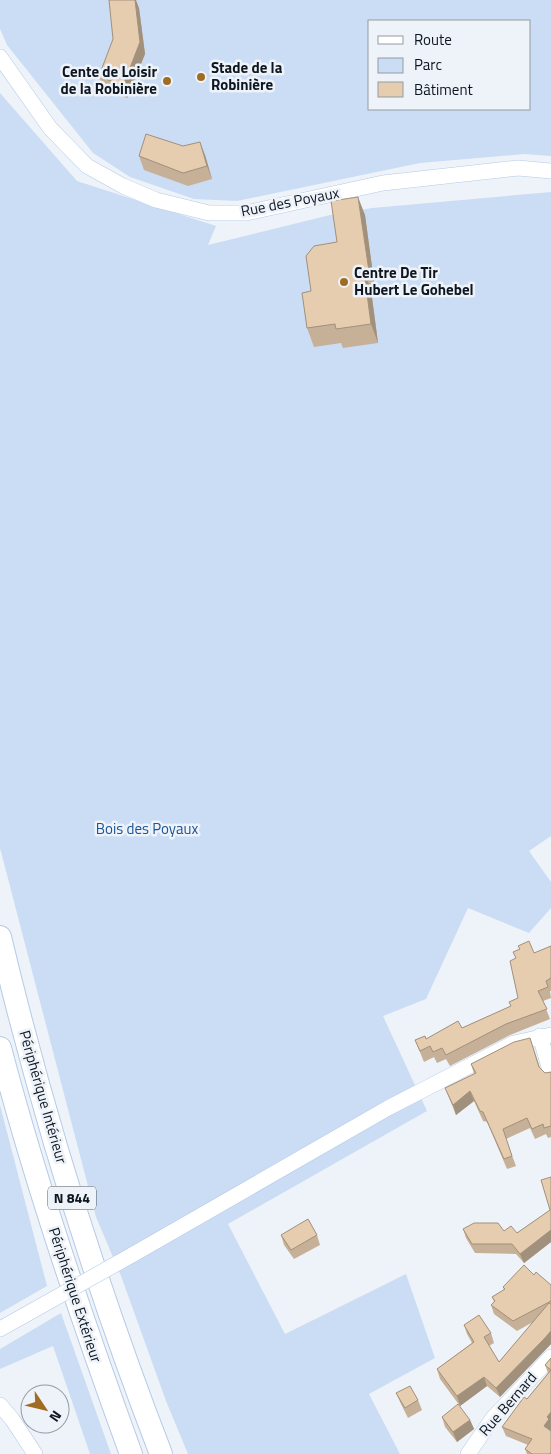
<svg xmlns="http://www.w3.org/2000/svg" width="551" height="1454" font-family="'Titillium Web',sans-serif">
	<rect width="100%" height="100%" fill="#eef3f9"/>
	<!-- green -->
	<g fill="#cbddf4" fill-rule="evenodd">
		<path d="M0,0H551V156L524,154L420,163L237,201L194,199L130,177L93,153L7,45L0,29ZM370,21H530V109H370Z"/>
		<polygon points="0,93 77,181 216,226 208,245 330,215 372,208 551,192 551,836 529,851 551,882 551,908 529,933 468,908 426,999 383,1016 427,1111 228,1224 285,1334 406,1274 435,1358 369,1394 400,1454 188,1454 166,1401 121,1276 96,1217 0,848"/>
		<polygon points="0,1105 47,1286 0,1313"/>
		<polygon points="61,1313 111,1454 90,1454 53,1346 0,1369 0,1349"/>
	</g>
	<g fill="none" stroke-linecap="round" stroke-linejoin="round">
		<defs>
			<g id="minor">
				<polyline points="0,57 50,128 87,166 123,186 156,200 209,213 246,213 383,183 518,168 551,171"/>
				<polyline points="540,1036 551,1074"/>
				<polyline points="132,1255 388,1108 514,1043 551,1035"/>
				<polyline points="0,1329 25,1315"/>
				<polyline points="0,1405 12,1419 35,1454"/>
				<polyline points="468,1454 493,1418 551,1357"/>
			</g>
			<g id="highway">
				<path d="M0,937C42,1113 96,1286 161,1454"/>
				<path d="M0,1048C36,1185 82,1320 131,1454"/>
			</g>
		</defs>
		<!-- minor casing -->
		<use href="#minor" stroke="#b5cae7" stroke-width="16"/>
		<!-- highway casing -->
		<use href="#highway" stroke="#b5cae7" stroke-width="24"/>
		<!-- minor -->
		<use href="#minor" stroke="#fff" stroke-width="15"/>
		<!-- highway -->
		<use href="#highway" stroke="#fff" stroke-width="22"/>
		<defs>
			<polyline id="minor-bridge" points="25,1315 132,1255"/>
		</defs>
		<!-- minor-bridge casing -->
		<use href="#minor-bridge" stroke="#b5cae7" stroke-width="16" stroke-linecap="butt"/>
		<!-- minor-bridge -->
		<use href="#minor-bridge" stroke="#fff" stroke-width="15"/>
	</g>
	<!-- wall -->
	<g fill="#c6b097">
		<polygon points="139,8 145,54 127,98 103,88 99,76"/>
		<polygon points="205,155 212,179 188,186 144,170 139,156"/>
		<polygon points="365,215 375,289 371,290 378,343 343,348 341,343 314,347 307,328 311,291 337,242"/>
		<polygon points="551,946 551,991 550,991 551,998 543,1001 550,1019 510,1035 450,1066 446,1059 437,1063 434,1057 424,1062 415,1040 426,1039 462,1028 511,1006 518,998 534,953"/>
		<polygon points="530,1038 540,1068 545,1073 551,1072 551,1137 548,1138 546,1134 535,1139 530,1128 506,1139 516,1166 507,1169 487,1122 483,1121 474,1101 456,1115 445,1088 474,1074 471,1064"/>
		<polygon points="551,1177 551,1242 524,1263 516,1254 475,1253 466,1238 463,1229 504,1231 517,1233 550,1210"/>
		<polygon points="281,1235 317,1235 320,1245 294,1259 284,1245"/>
		<polygon points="534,1275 551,1285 551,1344 500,1397 487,1386 460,1406 440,1379 437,1369 472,1343 467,1334 464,1325 491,1333 494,1343 489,1346 499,1362 533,1322 517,1331 494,1314 491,1305 494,1302 492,1297 504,1290 503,1287"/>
		<polygon points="551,1358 551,1454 527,1454 525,1449 528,1445 506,1436 502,1427 527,1399 548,1373 545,1365"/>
		<polygon points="396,1393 418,1400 422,1410 408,1418 400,1402"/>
		<polygon points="442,1417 470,1420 474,1429 457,1442 445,1427"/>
	</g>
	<!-- shaded-wall -->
	<g fill="#a1907b">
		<polygon points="135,0 136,0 139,8 145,54 127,98 123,86"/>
		<polygon points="200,142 205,155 212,179 207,166"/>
		<polygon points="358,197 365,215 375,289 369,271"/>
		<polygon points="364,271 371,290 378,343 371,324"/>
		<polygon points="470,1091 474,1101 456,1115 453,1105"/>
		<polygon points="551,1230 551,1242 524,1263 520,1254"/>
		<polygon points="551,1331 551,1344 500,1397 496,1388"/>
		<polygon points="484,1377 487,1386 460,1406 457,1396"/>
		<polygon points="551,1412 551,1430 547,1435 544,1426 547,1417"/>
		<polygon points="470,1420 474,1429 457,1442 453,1432"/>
	</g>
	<!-- building -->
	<g fill="#e6cdb0" stroke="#a1907b">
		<polygon points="109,0 135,0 140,42 123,86 99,76 113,39"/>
		<polygon points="146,134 183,146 200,142 207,166 183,173 139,156"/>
		<polygon points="358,197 369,271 364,271 371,324 336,329 335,324 307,328 302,293 311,291 306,256 314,246 337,242 331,201"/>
		<polygon points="529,941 534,953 551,946 551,978 546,981 548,987 538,991 547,1009 506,1024 446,1055 442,1048 433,1052 430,1046 420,1051 415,1040 425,1036 426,1039 458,1021 462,1028 511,1006 509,1002 518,998 510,961 516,958 513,952 520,949 518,946"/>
		<polygon points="530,1038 539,1067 545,1073 551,1072 551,1126 544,1128 543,1124 532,1129 527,1118 503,1129 512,1156 504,1159 483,1112 480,1111 470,1091 453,1105 445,1088 476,1073 471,1064 514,1042"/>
		<polygon points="551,1177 551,1230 520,1254 512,1244 472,1244 463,1229 474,1223 498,1223 504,1231 511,1226 517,1233 550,1210 541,1180"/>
		<polygon points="308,1219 317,1235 291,1250 281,1235"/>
		<polygon points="524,1265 534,1275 536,1272 551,1285 551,1301 513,1321 491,1305 495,1301 492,1297 505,1289 503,1287"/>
		<polygon points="549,1303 551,1304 551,1331 544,1339 496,1388 484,1377 457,1396 437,1369 474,1342 464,1325 479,1315 491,1333 484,1337 499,1362"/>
		<polygon points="551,1358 551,1412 547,1417 549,1419 544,1426 551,1431 551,1452 550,1454 532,1454 525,1449 532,1439 502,1427 524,1397 527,1399 551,1370 545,1365"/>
		<polygon points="410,1386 418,1400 405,1408 396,1393"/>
		<polygon points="458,1404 470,1420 453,1432 442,1417"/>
	</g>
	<!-- markers -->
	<g fill="#a06c24" stroke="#eef3f9" stroke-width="2">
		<circle cx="201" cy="77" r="5"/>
		<circle cx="167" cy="81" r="5"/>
		<circle cx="344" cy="282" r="5"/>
	</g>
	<g text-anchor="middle" stroke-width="5" stroke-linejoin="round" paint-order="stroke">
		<!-- shield labels -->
		<rect fill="#eef3f9" stroke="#515861" stroke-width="1" x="48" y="1186.5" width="48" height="23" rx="4"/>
		<g font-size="14" font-weight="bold" fill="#0e1620">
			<text x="72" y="1203">N 844</text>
		</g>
		<!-- poi labels -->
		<g font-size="15" font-weight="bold" fill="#0e1620" stroke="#eef3f9" text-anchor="start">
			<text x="211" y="73">Stade de la<tspan x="211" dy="17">Robinière</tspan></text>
			<text x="157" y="77" text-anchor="end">Cente de Loisir<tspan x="157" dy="17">de la Robinière</tspan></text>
			<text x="354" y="278">Centre De Tir<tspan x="354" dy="17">Hubert Le Gohebel</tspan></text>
		</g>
		<!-- street labels -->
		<g font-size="15" fill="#0e1620" stroke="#eef3f9">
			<text transform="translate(290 202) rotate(-11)" y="5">Rue des Poyaux</text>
			<text transform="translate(43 1097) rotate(74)" y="5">Périphérique Intérieur</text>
			<text transform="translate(75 1295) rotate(72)" y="5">Périphérique Extérieur</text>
			<text transform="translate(508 1404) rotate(-49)" y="5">Rue Bernard</text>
		</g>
		<!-- park labels -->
		<g font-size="15" fill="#1a5499" stroke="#eef3f9">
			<text x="147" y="834">Bois des Poyaux</text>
		</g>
	</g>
	<!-- legend -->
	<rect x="368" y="20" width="162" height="90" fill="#eef3f9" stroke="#949ba2"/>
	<rect x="378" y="36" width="25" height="8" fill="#ffffff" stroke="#949ba2"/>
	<text x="414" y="45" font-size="15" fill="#0e1620">Route</text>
	<rect x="378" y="58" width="25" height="15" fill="#cbddf4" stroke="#949ba2"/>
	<text x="414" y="70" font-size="15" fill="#0e1620">Parc</text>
	<rect x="378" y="82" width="25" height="15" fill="#e6cdb0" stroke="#949ba2"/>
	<text x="414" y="95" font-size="15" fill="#0e1620">Bâtiment</text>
	<!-- north arrow -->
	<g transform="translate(45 1409) rotate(125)"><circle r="24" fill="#eef3f9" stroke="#949ba2"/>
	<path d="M0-4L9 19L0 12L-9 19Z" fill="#a06c24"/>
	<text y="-8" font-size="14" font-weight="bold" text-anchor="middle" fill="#0e1620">N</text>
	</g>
</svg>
